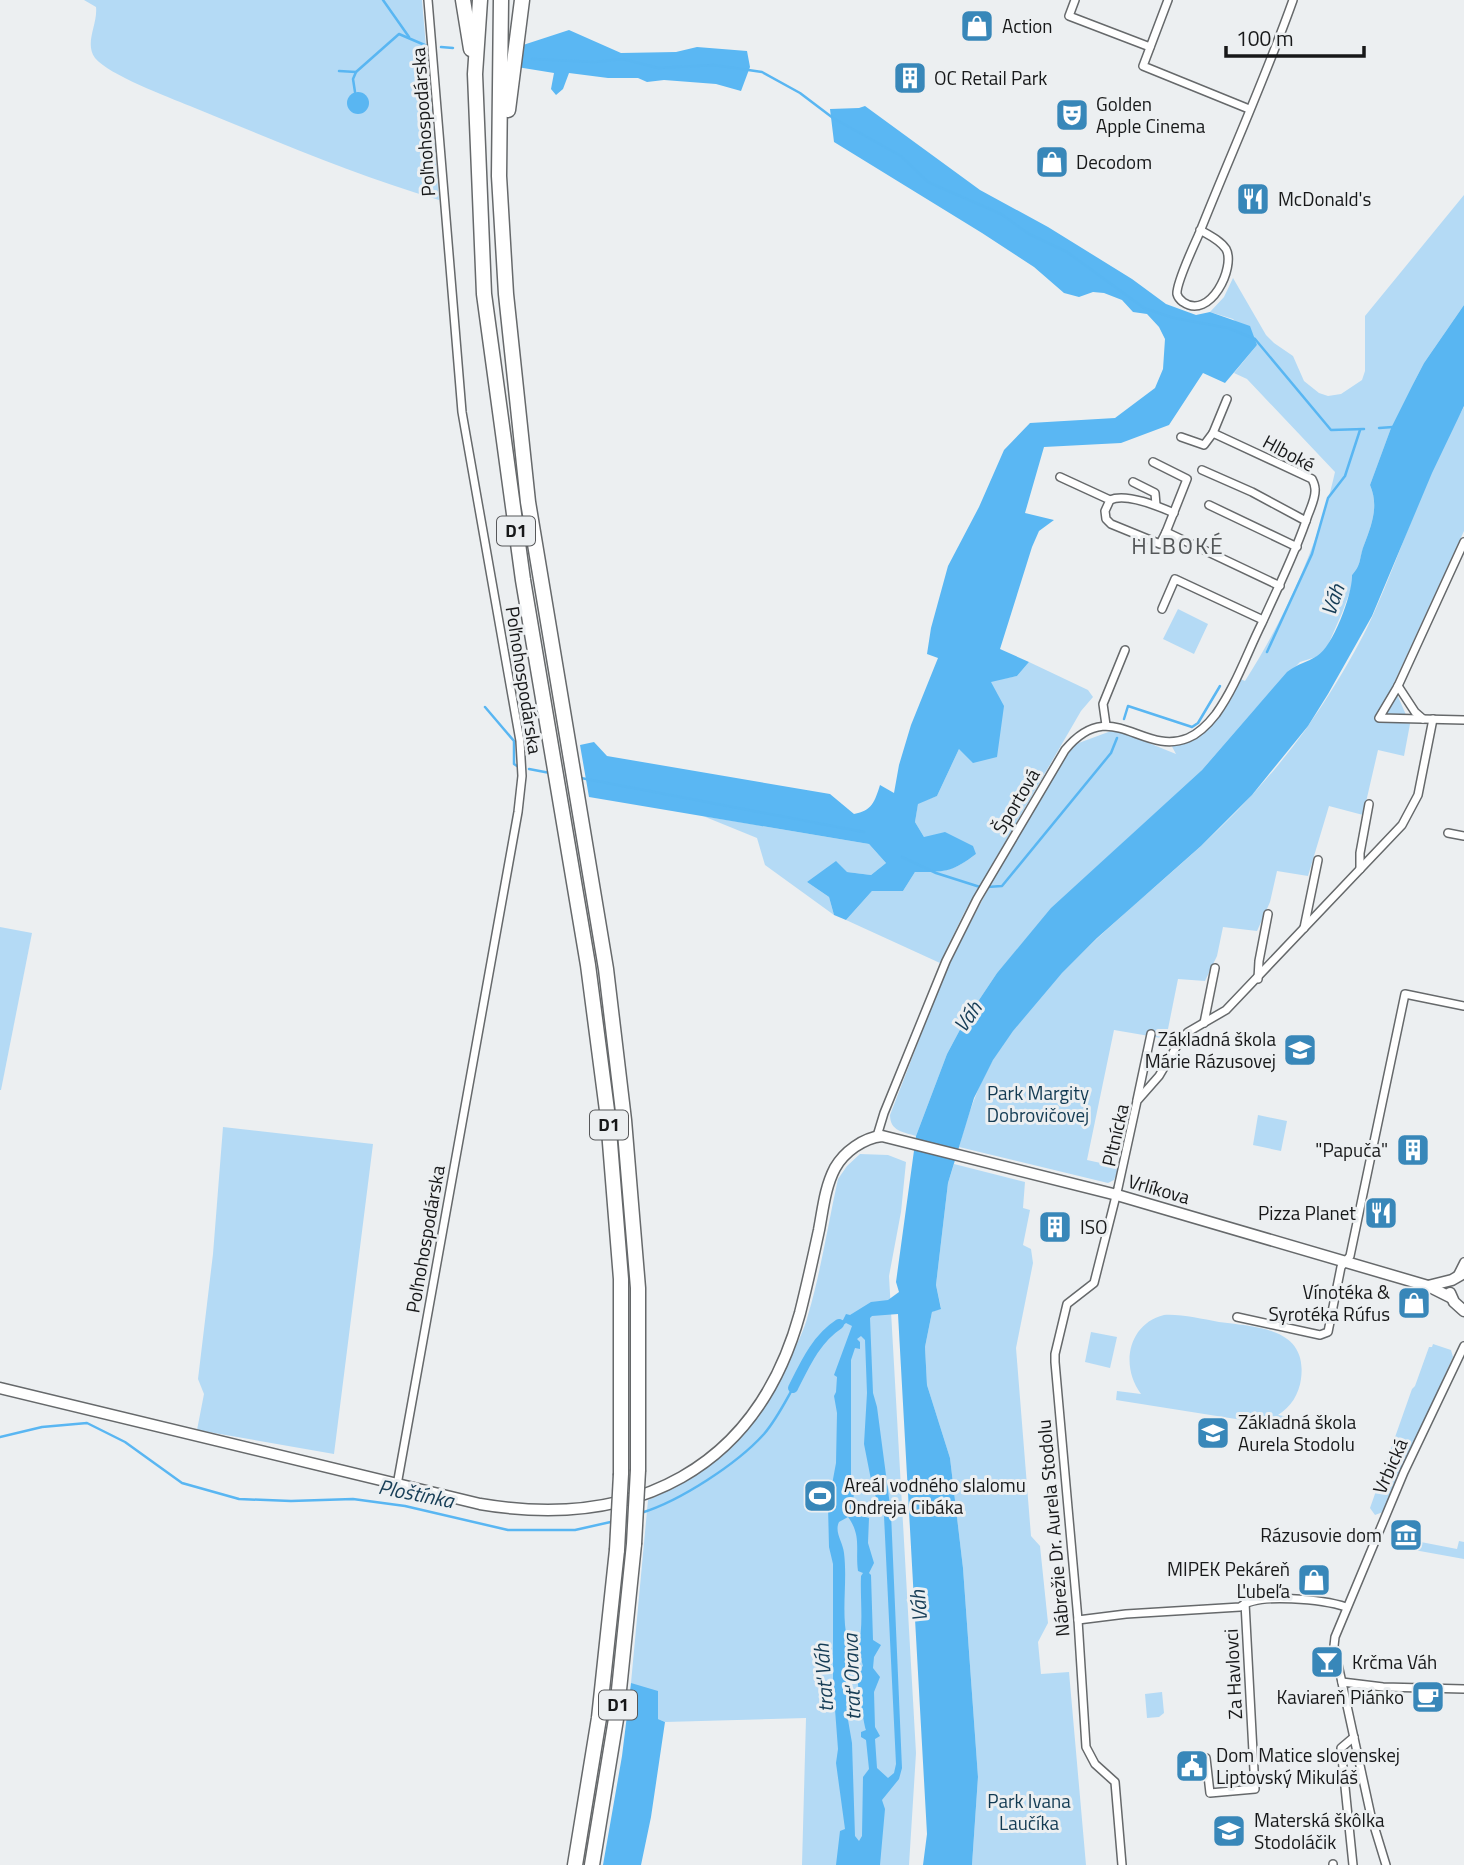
<svg xmlns="http://www.w3.org/2000/svg" width="1464" height="1865" font-family="'Titillium Web',sans-serif">
	<rect width="100%" height="100%" fill="#eceff1"/>
	<!-- green -->
	<g fill="#b4daf5">
		<path d="M84,0H422L439,200C354,175 271,139 190,106C168,97 109,75 95,58C84,43 98,24 96,7Z"/>
		<path d="M1464,195V305L1424,363L1412,386L1391,428L1370,485C1379,506 1372,524 1364,545C1360,557 1361,565 1352,575V586L1342,613L1328,645L1319,656L1300,662L1255,709L1202,770L1052,908L997,973L963,1024L947,1054L916,1136C903,1132 890,1131 890,1115L948,965L994,878L1065,756L1076,744L1111,731L1124,733L1176,754L1168,739C1202,736 1218,704 1235,677L1245,681C1283,622 1320,541 1335,472L1247,379L1234,373L1257,345L1233,319L1210,312L1224,297L1233,278L1266,335L1274,343L1293,356L1304,381L1319,393L1328,396L1341,394L1362,380L1365,371V316Z"/>
		<path d="M1464,407V531L1393,685L1410,724L1404,756L1378,750L1363,815L1329,806L1308,876L1277,871L1270,902L1257,931L1223,927L1217,956L1205,981L1178,979L1167,1034L1161,1038L1114,1030L1087,1160L1119,1167L1114,1180L1108,1183L959,1147C967,1117 978,1085 994,1058C1047,974 1127,913 1200,847C1239,811 1275,772 1306,729C1328,698 1358,649 1373,615C1404,546 1426,472 1464,407Z"/>
		<polygon points="1178,609 1208,624 1194,654 1163,639"/>
		<path d="M1029,662L1088,690L1093,697L1081,711L964,913L940,963L846,920L872,891H903L915,872C944,872 952,872 976,854L924,837L915,822L918,803L937,796L991,681L1017,676Z"/>
		<polygon points="703,816 869,844 886,863 871,875 847,872 807,882 829,897 834,915 765,865 757,838"/>
		<polygon points="0,927 32,933 1,1090 0,1090"/>
		<polygon points="1258,1115 1287,1121 1281,1151 1253,1145"/>
		<polygon points="223,1127 373,1144 334,1454 197,1430 204,1394 198,1379 213,1254"/>
		<path d="M860,1154L888,1155L906,1162L901,1212L889,1276L916,1753L909,1865H802L806,1718L665,1722L658,1719L631,1683L648,1500C718,1471 757,1427 789,1360C796,1346 804,1331 808,1315C821,1271 828,1224 838,1179L847,1166Z"/>
		<polygon points="954,1164 1025,1182 1023,1208 1030,1210 1023,1245 1031,1249 1033,1263 1016,1348 1031,1536 1040,1546 1048,1623 1038,1642 1041,1674 1069,1672 1086,1865 972,1865 978,1777 963,1568 950,1458 927,1385 925,1347 932,1312 941,1308 936,1285 948,1183"/>
		<path d="M1164,1315C1182,1314 1201,1319 1219,1322C1255,1327 1308,1327 1301,1379C1299,1394 1291,1407 1278,1415L1295,1418L1293,1428L1116,1400L1117,1391L1141,1394C1120,1366 1128,1324 1164,1315Z"/>
		<polygon points="1091,1332 1117,1337 1110,1368 1085,1362"/>
		<polygon points="1433,1344 1451,1350 1453,1357 1383,1512 1375,1515 1370,1508 1412,1389 1415,1386 1429,1347 1432,1347"/>
		<polygon points="1395,1537 1457,1549 1459,1541 1464,1542 1464,1559 1392,1546"/>
		<polygon points="1162,1692 1164,1713 1159,1717 1147,1718 1145,1694"/>
	</g>
	<!-- forest -->
	<g fill="#5ab7f3">
		<polygon points="569,30 621,53 676,52 697,47 747,51 750,67 741,91 716,84 664,80 647,82 638,78 608,78 569,73 563,89 556,95 551,89 554,73 517,67 520,46"/>
		<path d="M865,106L980,190L1048,227L1132,279L1166,304L1196,315L1210,312L1250,326L1257,345L1225,383L1203,373L1169,425L1121,443L1044,447L1025,513L1054,520L1039,531L1032,547L1000,649L1029,662L1017,676L991,682L1004,706L997,757L973,763L959,749L937,796L918,804L915,822L924,837L945,832L973,846L976,854C951,873 944,872 915,872L903,891H872L846,920L834,915L829,897L807,882L836,861L847,872L871,875L886,863L869,844L589,797L580,745L594,742L607,756L830,794L854,814C872,811 875,801 880,785L894,793L899,765L911,725L938,658L927,654L931,628L948,566L979,507L1004,450L1030,423L1115,418L1155,388L1163,369L1165,339L1159,327L1147,314L1133,312L1122,300L1104,293L1093,292L1079,297L1064,293L1034,267L982,233L834,142L830,109L859,108Z"/>
		<polygon points="631,1683 658,1691 658,1719 665,1722 651,1817 641,1865 603,1865 622,1756"/>
	</g>
	<!-- water -->
	<g fill="#59b6f2" fill-rule="evenodd">
		<circle cx="358" cy="103" r="11"/>
		<path d="M1464,305V406L1432,473L1372,616L1328,694L1308,726L1252,795L1201,846L1097,938L1062,973L1013,1031L993,1060L974,1098L948,1183L936,1285L941,1309L932,1312L925,1347L927,1385L950,1458L963,1568L978,1777L972,1865H923L927,1834L898,1314L872,1316L870,1318L873,1393L877,1407L891,1513L902,1768L899,1779L882,1800L885,1809L880,1865H836L840,1831L845,1829L836,1763L838,1749L833,1683V1564L829,1547L828,1506L836,1463L837,1413L834,1396L836,1392L837,1377L834,1375L852,1326L846,1323L830,1336L829,1327L836,1322L843,1320L846,1314L850,1315L871,1302L888,1300L899,1292L896,1282L916,1136L947,1054L963,1024L997,973L1051,908L1202,770L1287,672C1299,663 1306,663 1317,656C1333,647 1353,593 1352,575C1362,564 1359,558 1364,545C1372,524 1379,506 1370,485L1391,428L1412,386L1424,363ZM861,1336L865,1340L867,1393L864,1444L873,1490L884,1516L896,1764L894,1773L888,1778L877,1768L875,1739L880,1736L875,1727L874,1692L880,1677L873,1668L874,1657L881,1645L873,1640L871,1575L869,1573L874,1563L868,1543L869,1518L855,1514L853,1511L854,1488L851,1478V1360L855,1348L860,1349V1342L857,1339ZM848,1517C862,1536 855,1550 858,1571L863,1573L861,1576C860,1599 864,1627 858,1648L863,1666C859,1670 858,1670 857,1676C857,1679 864,1726 866,1730L861,1732V1737L866,1740L869,1769L863,1777L862,1836L859,1841L855,1836L852,1743L847,1714L846,1680L850,1679C853,1660 847,1644 845,1625C843,1601 847,1577 844,1553C843,1542 834,1532 839,1522Z"/>
	</g>
	<g fill="none" stroke-linecap="round" stroke-linejoin="round">
		<!-- stream -->
		<g stroke="#59b6f2" stroke-width="2.5">
			<polyline points="383,0 409,37"/>
			<polyline points="441,47 453,48"/>
			<polyline points="532,59 595,62 623,59 658,68 714,65 762,72 800,93 833,118 901,156 928,182 1001,214 1029,234 1067,252 1144,308 1174,318 1228,328 1255,339 1331,430 1364,429"/>
			<polyline points="339,71 356,72 399,34 427,46"/>
			<polyline points="355,92 353,79 356,72"/>
			<polyline points="1379,428 1393,427"/>
			<polyline points="1267,652 1312,554 1328,498 1345,476 1360,430"/>
			<polyline points="485,707 514,741 514,764 517,766"/>
			<polyline points="1124,719 1128,706 1192,727 1198,723 1220,686"/>
			<polyline points="529,769 550,773"/>
			<polyline points="581,778 864,832"/>
			<polyline points="902,857 936,873 980,887"/>
			<polyline points="987,887 1002,886 1111,753 1117,738"/>
			<polyline points="0,1437 42,1427 87,1423 125,1442 182,1483 239,1499 291,1501 353,1499 405,1506 508,1530 575,1530 615,1521"/>
			<path d="M641,1513C680,1501 737,1464 764,1434C776,1420 784,1404 793,1388"/>
		</g>
		<!-- canal -->
		<path stroke="#59b6f2" stroke-width="10" d="M793,1388C805,1364 816,1339 839,1324"/>
		<defs>
			<g id="street">
				<polyline points="1075,0 1069,16 1150,47"/>
				<polyline points="1168,0 1143,66 1249,109"/>
				<path d="M1200,230C1209,235 1220,240 1226,249C1236,267 1210,321 1183,302C1180,300 1178,298 1177,294C1176,284 1194,245 1199,234C1230,156 1265,79 1293,0"/>
				<polyline points="1181,437 1204,445 1213,433"/>
				<polyline points="1153,462 1187,479 1166,532"/>
				<polyline points="1202,470 1252,492 1306,521"/>
				<polyline points="1060,477 1110,500 1105,511 1106,519 1111,524 1160,544 1166,532 1280,586"/>
				<polyline points="1133,482 1155,493 1156,505"/>
				<path d="M1110,500C1125,493 1158,506 1174,513"/>
				<polyline points="1209,505 1297,547"/>
				<polyline points="1464,542 1398,686 1379,718 1464,720"/>
				<polyline points="1162,609 1175,579 1263,620"/>
				<polyline points="1398,686 1415,712 1423,719"/>
				<polyline points="1106,725 1103,704 1125,650"/>
				<polyline points="1448,833 1464,836"/>
				<polyline points="1360,869 1360,853 1369,804"/>
				<polyline points="1304,928 1318,860"/>
				<polyline points="1258,979 1259,961 1268,914"/>
				<polyline points="1204,1023 1215,968"/>
				<polyline points="1137,1100 1151,1034"/>
				<path d="M877,1136L884,1113L946,961L977,899L1065,750C1111,694 1142,757 1188,738C1198,734 1209,723 1216,714C1236,686 1247,653 1262,623C1278,587 1296,552 1308,515C1311,507 1316,497 1315,489C1315,486 1313,481 1312,479L1213,433L1227,399"/>
				<polyline points="1457,1276 1464,1262"/>
				<polyline points="1237,1317 1320,1335 1328,1332 1341,1267 1350,1256 1405,994 1464,1006"/>
				<polyline points="397,1485 518,812 522,776 520,741 462,412 428,0"/>
				<path d="M1078,1620L1126,1614L1240,1607C1258,1592 1325,1600 1346,1607"/>
				<polyline points="1342,1682 1383,1687 1464,1689"/>
				<polyline points="1206,1758 1210,1793 1255,1789 1245,1603"/>
				<polyline points="1333,1864 1333,1865"/>
				<polyline points="1122,1865 1115,1782 1095,1764 1086,1747 1078,1620 1055,1362 1055,1354 1067,1304 1094,1283 1118,1188 1137,1101 1159,1076 1181,1039 1188,1032 1226,1010 1402,825 1418,795 1433,719"/>
				<polyline points="1353,1865 1341,1748 1354,1737"/>
				<polyline points="1386,1865 1371,1816 1334,1646 1335,1637 1404,1472 1464,1346"/>
			</g>
			<g id="secondary">
				<polyline points="1428,1286 1452,1280 1464,1273"/>
				<polyline points="1450,1293 1454,1302 1464,1311"/>
				<path d="M0,1388L480,1504C634,1530 757,1470 800,1313C807,1285 813,1258 819,1230C823,1209 825,1187 835,1168C844,1152 863,1138 882,1136L1117,1195L1428,1286L1450,1297"/>
			</g>
			<g id="highway">
				<polyline points="463,0 471,49"/>
				<polyline points="480,0 475,74 484,294 523,580 588,965 608,1118 621,1279 621,1474"/>
				<polyline points="501,0 499,176 506,294 528,502 606,969 624,1120 638,1288 638,1470"/>
				<polyline points="508,110 522,0"/>
				<polyline points="575,1865 599,1718 617,1550"/>
				<polyline points="592,1865 616,1719 634,1544"/>
			</g>
		</defs>
		<!-- street casing -->
		<use href="#street" stroke="#66696b" stroke-width="10"/>
		<!-- secondary casing -->
		<use href="#secondary" stroke="#66696b" stroke-width="13"/>
		<!-- highway casing -->
		<use href="#highway" stroke="#66696b" stroke-width="17"/>
		<!-- street -->
		<use href="#street" stroke="#fff" stroke-width="7"/>
		<!-- secondary -->
		<use href="#secondary" stroke="#fff" stroke-width="10"/>
		<!-- highway -->
		<use href="#highway" stroke="#fff" stroke-width="14"/>
		<defs>
			<g id="highway-bridge">
				<polyline points="634,1544 638,1470"/>
				<polyline points="617,1550 621,1474"/>
			</g>
		</defs>
		<!-- highway-bridge casing -->
		<use href="#highway-bridge" stroke="#66696b" stroke-width="17" stroke-linecap="butt"/>
		<!-- highway-bridge -->
		<use href="#highway-bridge" stroke="#fff" stroke-width="14"/>
	</g>
	<!-- icons -->
	<defs>
		<symbol id="shop-square" viewBox="-11 -11 22 22"><rect x="-9" y="-9" width="18" height="18" rx="4" fill="#3887b9" stroke="#eceff1"/><path d="M-5-2.5h2.3a2.7 3.5 0 0 1 5.4 0H5L5.5 6h-11ZM-1.5-2.5h3a1.5 2.3 0 0 0-3 0Z" fill="#fff"/></symbol>
		<symbol id="building-square" viewBox="-11 -11 22 22"><rect x="-9" y="-9" width="18" height="18" rx="4" fill="#3887b9" stroke="#eceff1"/><path d="M-4-6H4V6H1V3H-1V6H-4ZM-2.5-4.3h1.7v1.8h-1.7ZM.8-4.3h1.7v1.8H.8ZM-2.5-1h1.7V.8h-1.7ZM.8-1h1.7V.8H.8Z" fill="#fff"/></symbol>
		<symbol id="theatre-square" viewBox="-11 -11 22 22"><rect x="-9" y="-9" width="18" height="18" rx="4" fill="#3887b9" stroke="#eceff1"/><path d="M-5-5.5Q0-4 5-5.5V0Q5 5 0 6Q-5 5-5 0ZM-3.3-2.5H-1v1.5H-3.3ZM1-2.5H3.3v1.5H1ZM-2.8 1Q0 5.5 2.8 1Z" fill="#fff"/></symbol>
		<symbol id="restaurant-square" viewBox="-11 -11 22 22"><rect x="-9" y="-9" width="18" height="18" rx="4" fill="#3887b9" stroke="#eceff1"/><path d="M-5-6h1v4h1v-4h1v4h1v-4h1v5L-1.5 .5V6h-2V.5L-5-1ZM5-6V6H3V1.5H1.5Q1.5-4 5-6Z" fill="#fff"/></symbol>
		<symbol id="school-square" viewBox="-11 -11 22 22"><rect x="-9" y="-9" width="18" height="18" rx="4" fill="#3887b9" stroke="#eceff1"/><path d="M0-5L7-2L0 1L-7-2ZM-4 1L0 2.5L4 1V4Q0 6-4 4Z" fill="#fff"/></symbol>
		<symbol id="stadium-square" viewBox="-11 -11 22 22"><rect x="-9" y="-9" width="18" height="18" rx="4" fill="#3887b9" stroke="#eceff1"/><path d="M0-5a6.5 5 0 1 0 0 10a6.5 5 0 1 0 0-10ZM-3.5-1.8h7v3.6h-7Z" fill="#fff"/></symbol>
		<symbol id="museum-square" viewBox="-11 -11 22 22"><rect x="-9" y="-9" width="18" height="18" rx="4" fill="#3887b9" stroke="#eceff1"/><path d="M0-6L6-3V-2H-6V-3ZM-5-1h2V3h-2ZM-1-1h2V3h-2ZM3-1h2V3H3ZM-6 4H6V6H-6Z" fill="#fff"/></symbol>
		<symbol id="bar-square" viewBox="-11 -11 22 22"><rect x="-9" y="-9" width="18" height="18" rx="4" fill="#3887b9" stroke="#eceff1"/><path d="M-6-5H6L.8 .8V4.5H3.5V6h-7V4.5H-.8V.8Z" fill="#fff"/></symbol>
		<symbol id="cafe-square" viewBox="-11 -11 22 22"><rect x="-9" y="-9" width="18" height="18" rx="4" fill="#3887b9" stroke="#eceff1"/><path d="M-5.5-4.5H6V0H3Q3 3.5 0 3.5H-2.5Q-5.5 3.5-5.5 0ZM3-3.2v2h1.7v-2ZM-6 4.5H4V6H-6Z" fill="#fff"/></symbol>
		<symbol id="civic-square" viewBox="-11 -11 22 22"><rect x="-9" y="-9" width="18" height="18" rx="4" fill="#3887b9" stroke="#eceff1"/><path d="M-.6-6.5H3V-4.5H.6V-3L4-1V1h2V6H-6V1h2V-1L-.6-3ZM-1.2 2.5V6h2.4V2.5Z" fill="#fff"/></symbol>
	</defs>
	<g fill-rule="evenodd">
		<use href="#shop-square" x="958" y="7" width="38" height="38"/>
		<use href="#building-square" x="891" y="59" width="38" height="38"/>
		<use href="#theatre-square" x="1053" y="96" width="38" height="38"/>
		<use href="#shop-square" x="1033" y="143" width="38" height="38"/>
		<use href="#restaurant-square" x="1234" y="180" width="38" height="38"/>
		<use href="#school-square" x="1281" y="1031" width="38" height="38"/>
		<use href="#building-square" x="1394" y="1131" width="38" height="38"/>
		<use href="#restaurant-square" x="1362" y="1194" width="38" height="38"/>
		<use href="#building-square" x="1036" y="1208" width="38" height="38"/>
		<use href="#shop-square" x="1395" y="1284" width="38" height="38"/>
		<use href="#school-square" x="1194" y="1414" width="38" height="38"/>
		<use href="#stadium-square" x="801" y="1477" width="38" height="38"/>
		<use href="#museum-square" x="1387" y="1516" width="38" height="38"/>
		<use href="#shop-square" x="1295" y="1561" width="38" height="38"/>
		<use href="#bar-square" x="1308" y="1643" width="38" height="38"/>
		<use href="#cafe-square" x="1409" y="1678" width="38" height="38"/>
		<use href="#civic-square" x="1173" y="1747" width="38" height="38"/>
		<use href="#school-square" x="1210" y="1812" width="38" height="38"/>
	</g>
	<g text-anchor="middle" stroke-width="6" stroke-linejoin="round" paint-order="stroke">
		<!-- shield labels -->
		<g fill="#eceff1" stroke="#57585a" stroke-width="2">
			<rect x="497" y="516.5" width="38" height="29" rx="5"/>
			<rect x="590" y="1110.5" width="38" height="29" rx="5"/>
			<rect x="599" y="1690.5" width="38" height="29" rx="5"/>
		</g>
		<g font-size="18" font-weight="bold" fill="#171819">
			<text x="516" y="537">D1</text>
			<text x="609" y="1131">D1</text>
			<text x="618" y="1711">D1</text>
		</g>
		<!-- poi labels -->
		<g font-size="19" fill="#171819" stroke="#eceff1" text-anchor="start">
			<text x="1002" y="33">Action</text>
			<text x="934" y="85">OC Retail Park</text>
			<text x="1096" y="111">Golden<tspan x="1096" dy="22">Apple Cinema</tspan></text>
			<text x="1076" y="169">Decodom</text>
			<text x="1278" y="206">McDonald's</text>
			<text x="1276" y="1046" text-anchor="end">Základná škola<tspan x="1276" dy="22">Márie Rázusovej</tspan></text>
			<text x="1388" y="1157" text-anchor="end">"Papuča"</text>
			<text x="1356" y="1220" text-anchor="end">Pizza Planet</text>
			<text x="1080" y="1234">ISO</text>
			<text x="1390" y="1299" text-anchor="end">Vínotéka &amp;<tspan x="1390" dy="22">Syrotéka Rúfus</tspan></text>
			<text x="1238" y="1429">Základná škola<tspan x="1238" dy="22">Aurela Stodolu</tspan></text>
			<text x="844" y="1492">Areál vodného slalomu<tspan x="844" dy="22">Ondreja Cibáka</tspan></text>
			<text x="1382" y="1542" text-anchor="end">Rázusovie dom</text>
			<text x="1290" y="1576" text-anchor="end">MIPEK Pekáreň<tspan x="1290" dy="22">Ľubeľa</tspan></text>
			<text x="1352" y="1669">Krčma Váh</text>
			<text x="1404" y="1704" text-anchor="end">Kaviareň Piánko</text>
			<text x="1216" y="1762">Dom Matice slovenskej<tspan x="1216" dy="22">Liptovský Mikuláš</tspan></text>
			<text x="1254" y="1827">Materská škôlka<tspan x="1254" dy="22">Stodoláčik</tspan></text>
		</g>
		<!-- street labels -->
		<g font-size="19" fill="#171819" stroke="#eceff1">
			<text transform="translate(423 122) rotate(-94)" y="7">Poľnohospodárska</text>
			<text transform="translate(1289 453) rotate(28)" y="7">Hlboké</text>
			<text transform="translate(524 680) rotate(81)" y="7">Poľnohospodárska</text>
			<text transform="translate(1016 801) rotate(-59)" y="7">Športová</text>
			<text transform="translate(1115 1135) rotate(-77)" y="7">Pltnícka</text>
			<text transform="translate(1159 1189) rotate(16)" y="7">Vrlíkova</text>
			<text transform="translate(425 1239) rotate(-80)" y="7">Poľnohospodárska</text>
			<text transform="translate(1390 1466) rotate(-66)" y="7">Vrbická</text>
			<text transform="translate(1053 1528) rotate(-95)" y="7">Nábrežie Dr. Aurela Stodolu</text>
			<text transform="translate(1233 1674) rotate(-93)" y="7">Za Havlovci</text>
		</g>
		<!-- park labels -->
		<g font-size="19" fill="#133b53" stroke="#eceff1">
			<text x="1038" y="1100">Park Margity<tspan x="1038" dy="22">Dobrovičovej</tspan></text>
			<text x="1029" y="1808">Park Ivana<tspan x="1029" dy="22">Laučíka</tspan></text>
		</g>
		<!-- water labels -->
		<g font-size="21" font-style="italic" fill="#163d56" stroke="#eceff1">
			<text transform="translate(1333 600) rotate(-71)" y="7">Váh</text>
			<text transform="translate(968 1017) rotate(-55)" y="7">Váh</text>
			<text transform="translate(416 1494) rotate(11)" y="7">Ploštínka</text>
			<text transform="translate(919 1606) rotate(-95)" y="7">Váh</text>
			<text transform="translate(852 1677) rotate(-92)" y="7">trať Orava</text>
			<text transform="translate(824 1678) rotate(-94)" y="7">trať Váh</text>
		</g>
		<!-- quarter labels -->
		<g font-size="23" letter-spacing="2" fill="#545759" stroke="#eceff1">
			<text x="1178" y="554">HLBOKÉ</text>
		</g>
	</g>
	<!-- scale -->
	<path d="M1226 46v10h138v-10" fill="none" stroke="#171819" stroke-width="3.5"/>
	<text x="1236" y="46" font-size="21" fill="#171819" stroke="#eceff1" stroke-width="5" paint-order="stroke">100 m</text>
</svg>
